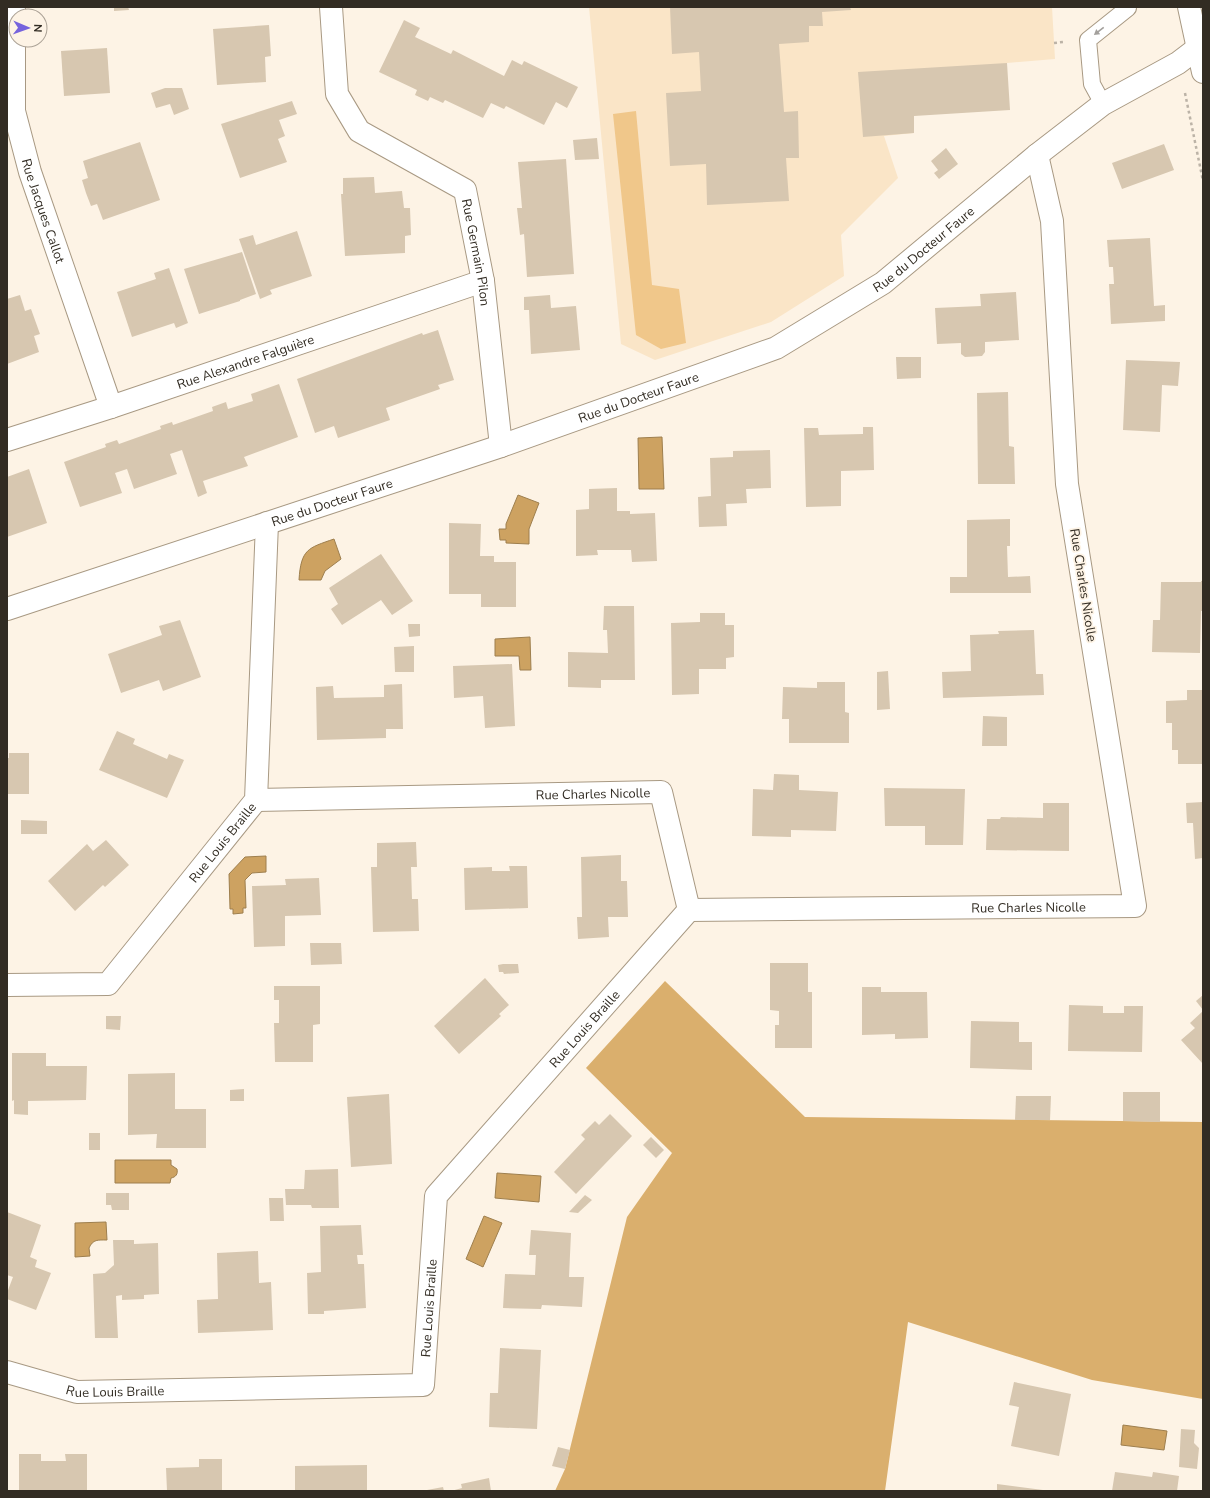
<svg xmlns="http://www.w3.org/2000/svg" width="1210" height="1498" font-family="'Nunito Sans',sans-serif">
	<rect width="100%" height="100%" fill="#fdf3e5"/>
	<!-- built -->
	<polygon fill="#fae5c7" points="589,7 1052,7 1055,59 1007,63 914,116 914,133 884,136 898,178 841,235 844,276 771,322 655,360 621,344"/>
	<!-- green -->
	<polygon fill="#f0c78a" points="636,111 652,285 679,289 686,343 661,349 636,335 613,114"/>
	<!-- forest -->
	<polygon fill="#daaf6d" points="665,981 805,1117 1203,1122 1203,1399 1092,1380 908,1322 885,1491 555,1491 565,1469 627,1217 672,1153 586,1068"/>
	<!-- water -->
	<g fill="#cda261" stroke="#9e7f4e">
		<polygon points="662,437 664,489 639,489 638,438"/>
		<polygon points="518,495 539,503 529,529 529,544 506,543 506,540 500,540 499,529 506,529 506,524"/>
		<path d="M334,539L341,559L325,571L321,580H299C301,549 308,548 334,539Z"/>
		<polygon points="530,637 531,670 520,670 519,656 495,656 495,639"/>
		<polygon points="266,856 266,872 252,873 245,880 246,908 243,908 243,913 233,914 233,909 230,909 229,874 245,857"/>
		<path d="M115,1160H171V1165L177,1169C178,1174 176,1177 171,1178L170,1183H115Z"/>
		<polygon points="497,1173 541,1176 539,1202 495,1198"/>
		<polygon points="484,1216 502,1223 483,1267 466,1259"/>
		<path d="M106,1222L107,1240C98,1240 93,1239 89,1248L90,1256L75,1257V1223Z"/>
		<polygon points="1123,1425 1167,1431 1164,1450 1121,1445"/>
	</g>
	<!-- building -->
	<g fill="#d7c7b0">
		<polygon points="114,7 128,7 129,10 114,11"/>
		<polygon points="670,7 850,7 851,10 822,12 823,26 809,26 809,42 779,44 784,112 798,111 799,158 786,158 789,201 707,205 706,164 670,166 666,93 701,91 699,52 672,54"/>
		<polygon points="404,20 420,28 415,37 451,54 453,50 504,76 512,60 522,65 524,61 578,87 567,108 556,102 544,125 506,106 504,109 491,103 483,118 445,100 443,103 430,97 428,101 415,95 417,90 379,72"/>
		<polygon points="269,25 271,56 265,57 266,82 217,85 213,29"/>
		<polygon points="107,48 110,93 64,96 61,51"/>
		<polygon points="1007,63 1010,110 914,116 914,133 863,137 858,72"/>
		<polygon points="165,88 182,88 189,109 174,115 170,104 156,108 151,93"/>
		<polygon points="292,101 297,114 279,120 285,136 278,139 287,162 240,178 221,124"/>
		<polygon points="597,138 599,159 575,160 573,140"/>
		<polygon points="140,142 160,200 103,220 97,204 91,206 86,193 82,180 88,178 83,161"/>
		<polygon points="1164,144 1174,170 1122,189 1112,163"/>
		<polygon points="946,148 958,164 939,179 934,173 938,170 931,161"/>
		<polygon points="566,159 574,274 527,277 524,234 520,235 517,208 522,208 518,162"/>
		<polygon points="374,177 375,193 402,191 404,208 410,208 411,235 405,236 405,253 345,256 341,194 343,194 343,178"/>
		<polygon points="297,231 312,276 270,290 272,294 260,299 239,239 253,235 256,245"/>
		<polygon points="1150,238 1154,306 1165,305 1165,321 1111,324 1109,284 1114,284 1113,267 1109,267 1107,240"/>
		<polygon points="242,252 256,294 240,300 240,301 199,314 184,269"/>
		<polygon points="169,268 188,323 176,328 174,323 132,337 117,292 156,279 154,273"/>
		<polygon points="1016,292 1019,340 985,342 985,352 982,356 965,357 961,354 961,343 937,344 935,308 981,306 980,294"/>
		<polygon points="20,295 25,311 31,309 40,334 34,336 39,352 7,364 7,299"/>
		<polygon points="550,295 551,308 576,306 580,350 531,354 529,310 524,310 524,297"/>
		<polygon points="438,330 454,380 438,385 440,389 386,408 390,420 338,438 334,426 315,433 297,379 422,333 423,335"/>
		<polygon points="896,357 921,357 921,378 897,379"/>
		<polygon points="1126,360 1180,362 1178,386 1162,385 1160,432 1123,430"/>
		<polygon points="279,384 298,437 244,457 248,466 203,481 207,493 198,497 182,450 170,454 177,474 134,489 127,469 115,473 122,493 80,507 64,462 106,447 105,444 117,440 119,444 161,429 160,426 172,422 173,425 213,411 212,407 226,402 228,409 253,401 251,394"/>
		<polygon points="1008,392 1009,446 1014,447 1015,484 978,484 977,393"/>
		<polygon points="863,427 873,427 874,470 841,471 841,506 806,507 804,428 818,428 819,435 863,434"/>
		<polygon points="770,450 771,488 746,489 747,503 726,504 727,526 699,527 698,497 711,496 710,458 733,457 733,451"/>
		<polygon points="29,469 47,523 7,537 7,477"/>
		<polygon points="617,488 617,511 630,511 630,514 655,513 657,561 632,562 631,550 597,550 598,555 576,556 576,510 589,509 589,489"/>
		<polygon points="1010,519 1010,546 1007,546 1008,577 1030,576 1031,593 950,593 950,577 967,577 967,520"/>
		<polygon points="449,523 481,524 480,556 494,556 494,562 516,562 516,607 481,607 481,594 449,594"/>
		<polygon points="381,554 413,601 392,615 381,600 342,625 331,609 338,604 329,588"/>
		<polygon points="1201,581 1203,581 1203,611 1201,611 1200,653 1152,652 1153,620 1160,620 1161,582 1201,582"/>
		<polygon points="604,606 634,606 635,680 601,680 601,688 568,687 568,652 608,653 607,630 603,630"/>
		<polygon points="700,613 725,613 725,625 734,625 734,657 726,658 726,669 699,669 699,694 672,695 671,623 700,622"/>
		<polygon points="180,620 201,677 163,691 159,680 121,693 108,654 162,635 159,626"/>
		<polygon points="408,624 420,624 420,636 409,637"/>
		<polygon points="1034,630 1036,674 1043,674 1044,695 943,698 942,672 971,671 970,635 999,634 998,631"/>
		<polygon points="414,646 414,672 395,672 394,647"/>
		<polygon points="512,664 515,726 485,728 483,696 454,698 453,666"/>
		<polygon points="888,671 890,709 877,710 877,672"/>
		<polygon points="817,682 845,682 845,712 849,713 849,743 789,743 789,719 782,719 783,687 817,688"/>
		<polygon points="402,684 403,729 386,729 386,738 317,740 316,687 333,686 334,698 384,697 384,685"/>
		<polygon points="1187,690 1203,690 1203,764 1178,764 1178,750 1172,750 1172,723 1166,723 1166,701 1187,700"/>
		<polygon points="983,716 1007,717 1007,746 982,746"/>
		<polygon points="117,731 135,739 133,744 167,759 169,754 184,760 167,798 99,770"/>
		<polygon points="9,753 29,753 29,794 7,794 7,758 9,758"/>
		<polygon points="774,774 799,775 799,790 838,792 836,831 791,830 791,837 752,836 753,789 773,790"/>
		<polygon points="884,788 965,789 963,845 925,845 925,826 885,826"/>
		<polygon points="1203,802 1203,858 1195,859 1193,823 1187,823 1186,803"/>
		<polygon points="1043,803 1069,803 1069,851 986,850 987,819 1000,819 1001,817 1043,818"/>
		<polygon points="21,820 47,821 47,834 21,834"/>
		<polygon points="106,840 129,865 105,887 103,885 75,911 48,881 87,844 93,851"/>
		<polygon points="416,842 417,867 411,867 412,899 418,899 419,931 373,932 371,867 377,867 377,843"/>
		<polygon points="621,855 621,881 627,881 628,917 608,917 609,937 578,939 577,917 582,917 581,857"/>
		<polygon points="509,866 527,866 528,908 465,910 464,868 492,867 492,871 510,871"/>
		<polygon points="319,878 321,915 285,916 285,946 254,947 252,886 286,885 285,879"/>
		<polygon points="310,943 341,943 342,964 311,965"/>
		<polygon points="770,963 808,963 808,992 812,992 812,1048 775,1048 775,1025 779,1025 779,1011 770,1010"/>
		<polygon points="503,964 518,964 519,973 504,974 503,972 499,972 498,965"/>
		<polygon points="485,978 509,1005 499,1014 501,1016 459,1054 434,1026"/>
		<polygon points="274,986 320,986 320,1024 313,1025 313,1062 275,1062 274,1023 279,1023 279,1000 274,1000"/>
		<polygon points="862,987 881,987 881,992 927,992 928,1038 895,1039 895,1034 862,1035"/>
		<polygon points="1203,995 1203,1010 1196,1001"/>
		<polygon points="1069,1005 1103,1006 1103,1013 1124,1013 1124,1006 1143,1006 1142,1052 1068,1051"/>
		<polygon points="1203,1011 1203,1064 1181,1040 1195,1028 1190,1023"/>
		<polygon points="106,1016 121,1016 120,1030 106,1029"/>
		<polygon points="971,1021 1019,1022 1019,1042 1032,1042 1032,1070 970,1068"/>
		<polygon points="12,1053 46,1053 46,1066 87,1066 86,1100 28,1101 28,1115 14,1114 14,1100 12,1101"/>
		<polygon points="175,1073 175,1109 206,1109 206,1148 156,1148 157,1134 128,1135 128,1074"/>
		<polygon points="244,1089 244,1101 230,1101 230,1090"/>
		<polygon points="1123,1092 1160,1092 1160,1122 1123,1121"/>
		<polygon points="389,1094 392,1164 351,1167 347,1097"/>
		<polygon points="1016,1096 1051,1096 1050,1120 1015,1120"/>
		<polygon points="610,1114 632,1136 576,1194 554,1172 585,1139 581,1135 595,1121 599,1125"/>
		<rect x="89" y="1133" width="11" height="17"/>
		<polygon points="651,1137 664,1150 656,1158 643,1145"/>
		<polygon points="338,1169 339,1208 312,1208 311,1205 286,1205 285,1189 304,1189 305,1170"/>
		<polygon points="106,1193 129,1193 129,1210 112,1210 111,1205 106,1205"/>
		<polygon points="585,1195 592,1200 578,1213 569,1212"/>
		<polygon points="269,1198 283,1198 284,1221 270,1221"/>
		<polygon points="7,1212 41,1225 30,1257 37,1260 35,1267 51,1273 36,1310 7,1299 7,1293 13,1277 7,1275"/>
		<polygon points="361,1225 363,1255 357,1255 358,1264 364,1264 366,1308 324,1311 324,1314 308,1314 307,1273 321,1272 320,1226"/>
		<polygon points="531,1230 571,1233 569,1277 584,1277 582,1307 542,1305 541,1309 503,1308 505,1274 535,1275 536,1255 529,1255"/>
		<polygon points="113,1240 134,1240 134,1244 158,1243 159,1294 144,1295 144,1299 122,1300 122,1295 116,1296 118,1338 95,1338 93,1274 105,1273 114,1265"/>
		<polygon points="258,1251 259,1283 271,1282 273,1330 198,1333 197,1300 218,1299 217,1253"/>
		<polygon points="500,1348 541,1350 537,1429 489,1427 490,1393 498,1393"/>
		<polygon points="1014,1382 1071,1394 1059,1456 1011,1446 1019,1407 1009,1405"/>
		<polygon points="1181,1429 1195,1430 1194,1443 1199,1448 1197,1469 1179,1467"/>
		<polygon points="558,1447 570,1450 565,1469 552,1466"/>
		<polygon points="19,1454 41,1454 41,1461 66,1461 65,1454 87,1454 87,1491 19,1491"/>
		<polygon points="199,1459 222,1459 222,1491 167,1491 166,1468 199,1467"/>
		<polygon points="367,1465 367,1491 295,1491 295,1466"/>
		<polygon points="1115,1472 1152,1477 1153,1472 1179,1476 1177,1491 1112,1491"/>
		<polygon points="489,1478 491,1491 451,1491 462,1488 461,1484"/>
		<polygon points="997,1484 1043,1490 1043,1491 997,1491"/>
		<polygon points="443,1487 444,1491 427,1491 427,1490"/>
	</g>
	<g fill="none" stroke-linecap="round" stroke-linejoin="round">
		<defs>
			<polyline id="service" points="1103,104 1092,84 1088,40 1128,8 1128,7"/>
			<g id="minor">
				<path id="s1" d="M14,7V111L30,172L111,407"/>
				<path id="s2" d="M331,7L337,94L359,131L465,190L483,281L501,446"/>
				<path id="s3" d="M7,440L111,407L483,281"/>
				<path id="s4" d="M7,609L501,446L776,348L883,283L1037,155L1103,104L1178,63L1203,44"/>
				<path id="s5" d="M256,800L661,792L689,910L1135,906L1067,484L1052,221L1037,155"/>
				<path id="s6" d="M7,985L108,984L256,800L267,523"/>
				<path id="s7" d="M7,1372L77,1392L423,1385L436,1196L689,910"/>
			</g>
			<polyline id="tertiary" points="1189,7 1203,72"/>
		</defs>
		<!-- service casing -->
		<use href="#service" stroke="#a89983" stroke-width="18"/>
		<!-- minor casing -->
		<use href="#minor" stroke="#a89983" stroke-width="24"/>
		<!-- tertiary casing -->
		<use href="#tertiary" stroke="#a89983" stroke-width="24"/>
		<!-- path -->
		<g stroke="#bcb3a7" stroke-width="2.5" stroke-dasharray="3 3" stroke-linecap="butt">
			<polyline points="1054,43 1063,42"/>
			<polyline points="1185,93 1203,181"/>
		</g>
		<!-- service -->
		<use href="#service" stroke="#fff" stroke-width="16"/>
		<!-- minor -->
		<use href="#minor" stroke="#fff" stroke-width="22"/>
		<!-- tertiary -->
		<use href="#tertiary" stroke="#fff" stroke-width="22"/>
	</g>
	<!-- one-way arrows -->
	<defs><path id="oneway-solid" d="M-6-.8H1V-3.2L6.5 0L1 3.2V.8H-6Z"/></defs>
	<use fill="#a3a09c" href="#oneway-solid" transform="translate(1099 31) rotate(142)"/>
	<g text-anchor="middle" stroke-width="3.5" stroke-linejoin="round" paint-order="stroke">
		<!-- street labels -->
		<g font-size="13" fill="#322c23" stroke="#fdf3e5">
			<text dy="5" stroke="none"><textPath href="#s1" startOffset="208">Rue Jacques Callot</textPath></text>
			<text dy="5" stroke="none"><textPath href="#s4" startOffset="990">Rue du Docteur Faure</textPath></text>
			<text dy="5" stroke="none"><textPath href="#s2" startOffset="315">Rue Germain Pilon</textPath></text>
			<text dy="5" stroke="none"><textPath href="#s3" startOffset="251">Rue Alexandre Falguière</textPath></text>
			<text dy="5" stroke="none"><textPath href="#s4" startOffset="666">Rue du Docteur Faure</textPath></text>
			<text dy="5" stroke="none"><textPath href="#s4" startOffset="342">Rue du Docteur Faure</textPath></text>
			<text transform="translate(1084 585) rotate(81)" y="5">Rue Charles Nicolle</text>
			<text dy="5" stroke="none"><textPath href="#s5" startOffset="337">Rue Charles Nicolle</textPath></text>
			<text dy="5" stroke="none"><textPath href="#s6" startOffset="283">Rue Louis Braille</textPath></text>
			<text dy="5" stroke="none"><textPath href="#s5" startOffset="866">Rue Charles Nicolle</textPath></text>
			<text dy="5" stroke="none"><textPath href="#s7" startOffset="832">Rue Louis Braille</textPath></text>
			<text dy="5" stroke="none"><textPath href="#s7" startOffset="496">Rue Louis Braille</textPath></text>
			<text dy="5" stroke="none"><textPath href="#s7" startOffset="111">Rue Louis Braille</textPath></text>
		</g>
	</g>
	<!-- border -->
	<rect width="1210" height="1498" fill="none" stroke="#322c23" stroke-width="16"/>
	<!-- north arrow -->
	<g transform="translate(28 28) rotate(92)"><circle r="19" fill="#fdf3e5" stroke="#aca397"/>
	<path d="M0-3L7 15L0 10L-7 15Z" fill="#7663dd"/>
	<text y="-6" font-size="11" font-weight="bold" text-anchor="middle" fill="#322c23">N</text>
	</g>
</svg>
